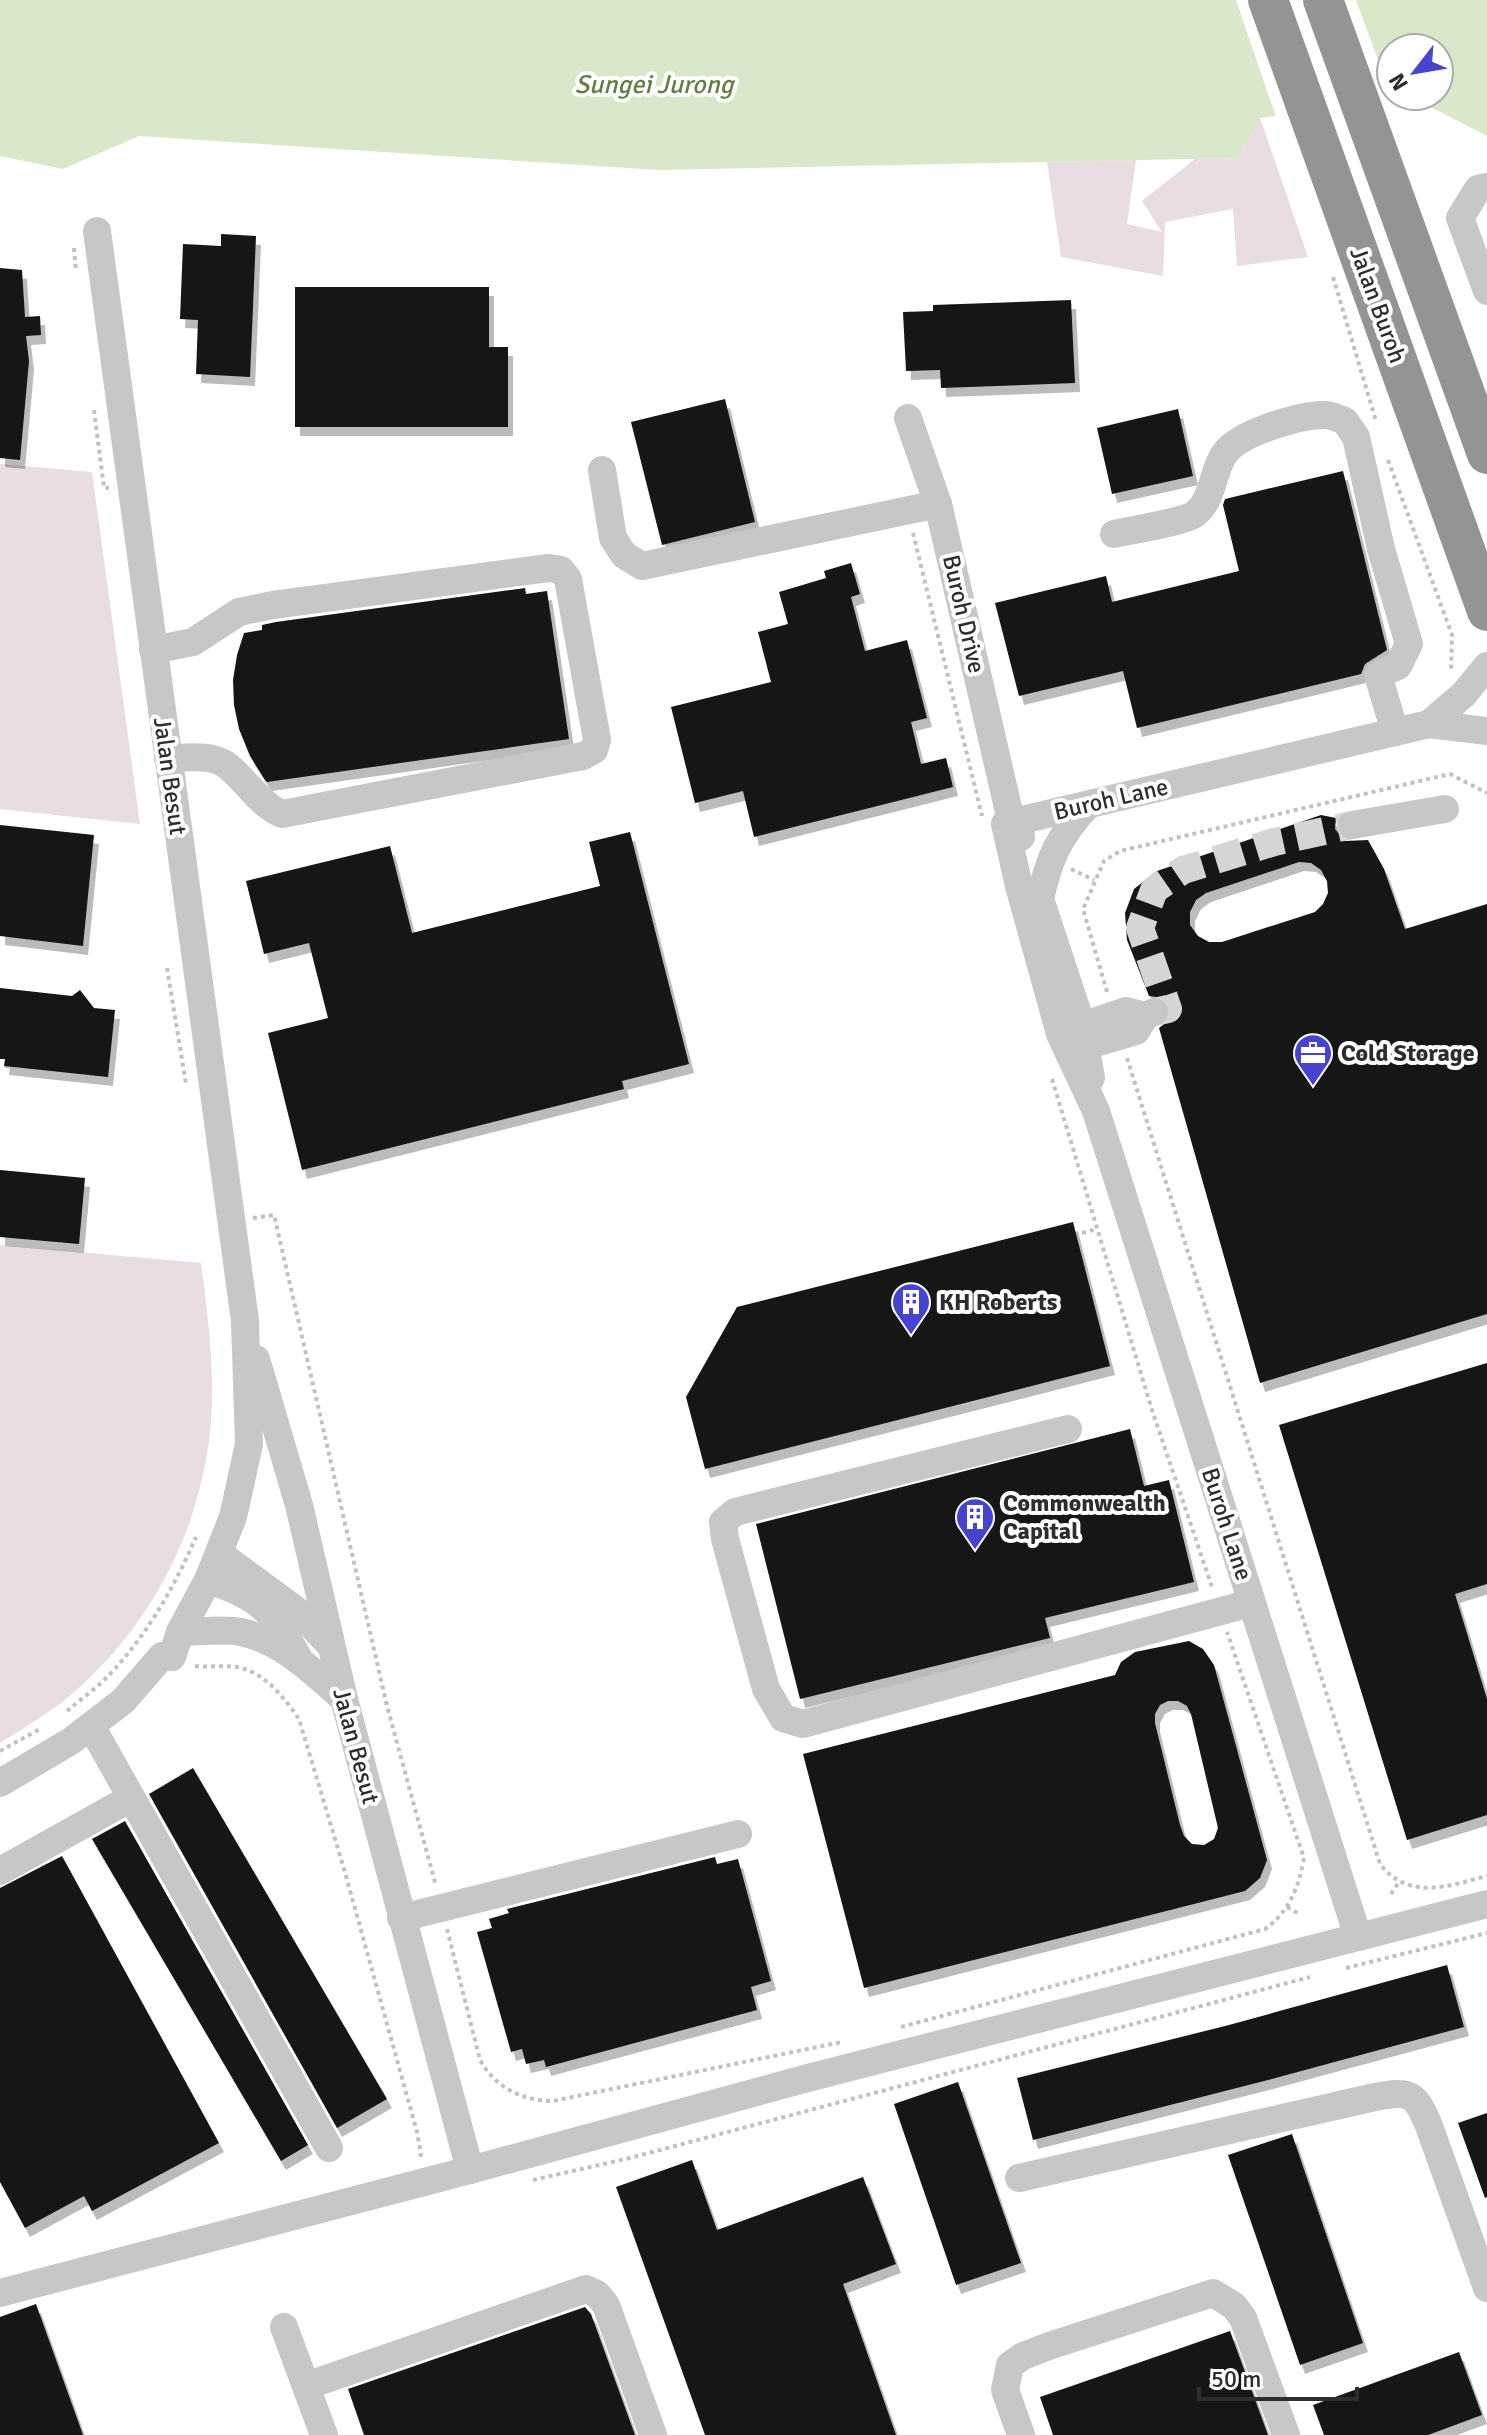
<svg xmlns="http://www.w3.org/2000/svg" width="1487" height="2435" font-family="Signika,sans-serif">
	<defs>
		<filter id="shadow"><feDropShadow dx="5" dy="9" stdDeviation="0" flood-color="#0004"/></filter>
	</defs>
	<rect width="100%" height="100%" fill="#fff"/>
	<!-- green -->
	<g fill="#e9dce2">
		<polygon points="1260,118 1308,257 1237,266 1233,209 1165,222 1163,276 1061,257 1047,162 1136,160 1127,224 1162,232 1142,201 1195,159 1239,158"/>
		<polygon points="0,464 92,472 140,824 0,809"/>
		<path d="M0,1245L201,1263C206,1301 211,1339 212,1378C216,1495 166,1609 80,1687C56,1709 27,1726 0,1743Z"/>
	</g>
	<!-- water -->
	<path fill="#d9e7ca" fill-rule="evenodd" d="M0,0H1487V136L1411,97L1260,118L1239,158L659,170L139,136L63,169L0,156ZM1391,48H1439V96H1391Z"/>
	<!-- pier -->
	<polygon fill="#fff" points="1236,0 1356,0 1394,103 1277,120"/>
	<!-- building -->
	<g fill="#141414" fill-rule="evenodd" filter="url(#shadow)">
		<polygon points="221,234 256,236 250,377 196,374 198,320 180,319 183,244 221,246"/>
		<polygon points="0,268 22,270 25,317 40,316 41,335 26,336 29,361 20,460 0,458"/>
		<polygon points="295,287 489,287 489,347 508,347 508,427 295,427"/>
		<polygon points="1071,300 1075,383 941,388 940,370 906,371 903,312 933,311 933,305"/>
		<polygon points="725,399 755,522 662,545 631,422"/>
		<polygon points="1178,409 1193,476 1112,494 1097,428"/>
		<polygon points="1343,471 1387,650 1365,664 1361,674 1137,728 1123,671 1019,696 995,603 1106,576 1112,602 1239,571 1223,505 1225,499"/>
		<polygon points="851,563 860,594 851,597 865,651 907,640 927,718 911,722 921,764 946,758 953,787 754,837 743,791 695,803 671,707 771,682 758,632 788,624 779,592 826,578 824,571"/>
		<polygon points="525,588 526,594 547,591 569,739 267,782 265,780 250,756 239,729 234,705 233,680 237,655 244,633 262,630 262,625 276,622"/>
		<path d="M1321,815L1336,818L1335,829L1345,841L1368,840L1384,869L1405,929L1487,904V1314L1260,1383L1159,1028L1168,1021L1170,1006L1163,998L1149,996L1127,940L1125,913L1134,889L1157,871ZM1299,862L1311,863L1321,870L1327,881L1328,893L1323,904L1315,912L1222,942H1209L1198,936L1190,925V912L1196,900L1206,893Z"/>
		<polygon points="0,825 94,835 83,946 0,936"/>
		<polygon points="630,832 689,1064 622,1081 624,1089 302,1170 268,1033 328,1018 309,943 264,954 246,881 390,846 412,933 600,886 589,842"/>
		<polygon points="0,988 72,996 80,990 94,1008 115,1010 108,1077 4,1066 5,1059 0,1059"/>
		<polygon points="0,1170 85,1178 79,1244 0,1237"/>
		<polygon points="1073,1222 1110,1366 705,1469 686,1397 737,1307"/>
		<polygon points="1487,1363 1487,1584 1455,1594 1487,1699 1487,1815 1407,1840 1279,1425"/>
		<polygon points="1130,1429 1144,1486 1169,1480 1194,1582 1045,1618 1050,1638 800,1699 756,1524"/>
		<path d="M1189,1641L1203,1649L1214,1665L1267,1860L1260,1878L1245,1891L864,1988L803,1754L1115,1675L1121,1662L1135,1652ZM1168,1701H1178L1187,1706L1191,1714L1218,1828L1214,1839L1204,1845L1192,1844L1184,1836L1180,1825L1155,1723V1714L1160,1705Z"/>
		<polygon points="193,1768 387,2099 337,2128 149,1794"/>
		<polygon points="125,1821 308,2145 281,2161 92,1839"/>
		<polygon points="62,1856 219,2143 92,2211 84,2196 25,2228 0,2182 0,1888"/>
		<polygon points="715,1857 717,1864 738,1859 771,1981 751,1987 757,2010 546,2067 544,2060 526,2064 522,2049 511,2052 477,1932 492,1928 489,1919 509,1913 507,1909"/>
		<polygon points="1447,1965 1464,2027 1268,2080 1033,2140 1017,2078 1229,2025"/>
		<polygon points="958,2082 1021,2263 956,2285 894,2104"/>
		<polygon points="1487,2113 1487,2197 1485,2198 1458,2123"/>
		<polygon points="1292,2134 1363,2343 1300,2365 1228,2155"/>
		<polygon points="692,2160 717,2230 863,2177 896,2264 843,2284 896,2435 705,2435 616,2187"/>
		<polygon points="36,2304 83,2435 0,2435 0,2317"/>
		<polygon points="585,2307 591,2314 635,2435 364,2435 348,2389"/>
		<polygon points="1230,2331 1268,2435 1053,2435 1040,2397"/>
		<polygon points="1459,2352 1482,2415 1428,2435 1324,2435 1313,2405"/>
	</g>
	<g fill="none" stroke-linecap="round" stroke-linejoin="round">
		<!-- minor-tunnel -->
		<polyline stroke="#d5d5d5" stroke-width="28" stroke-dasharray="28 14" stroke-linecap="butt" points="1154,1012 1168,1009 1140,928 1154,890 1183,870 1274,842 1352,825"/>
		<!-- path -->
		<g stroke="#c1c1c1" stroke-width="4" stroke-dasharray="4 4" stroke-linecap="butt">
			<polyline points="74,248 76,271"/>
			<polyline points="1333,277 1376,421"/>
			<polyline points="94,410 104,488 109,488"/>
			<polyline points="1388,460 1452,635 1451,672"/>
			<polyline points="913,533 982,816"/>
			<polyline points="1071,869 1094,880"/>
			<polyline points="167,968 186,1084"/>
			<polyline points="1107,992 1083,909 1104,861 1120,851 1450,774 1487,793"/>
			<path d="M1127,1058L1380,1864C1409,1901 1448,1886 1487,1876"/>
			<polyline points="1052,1079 1152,1410 1213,1590"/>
			<polyline points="253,1218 274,1215 387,1706 436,1886"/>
			<polyline points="1082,1233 1097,1229"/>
			<path d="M195,1666C210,1668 226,1664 241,1668C266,1674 285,1699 299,1719L344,1869L417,2132L421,2154L419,2160"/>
			<path d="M67,1711C81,1699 97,1688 110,1674C147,1635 175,1586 196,1537"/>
			<polyline points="0,1751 40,1729"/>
			<polyline points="1391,1894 1399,1882"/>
			<polyline points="1287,1907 1301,1915"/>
			<path d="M447,1929L480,2060C495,2087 522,2101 553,2101L842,2042"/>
			<polyline points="1346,1968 1487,1933"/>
			<path d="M901,2027L1265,1929C1289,1912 1299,1887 1304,1858L1227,1632"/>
			<polyline points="533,2180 630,2158 1310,1977"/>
		</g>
		<!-- minor -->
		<g stroke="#c7c7c7" stroke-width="28">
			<polyline points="1487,187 1478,189 1460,218 1487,291"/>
			<polyline points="908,418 938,504 1009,812 1017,820 1021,837"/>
			<polyline points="602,470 613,538 624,555 642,566 938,504"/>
			<path d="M1114,534C1130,530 1186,522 1196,513C1214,498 1212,471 1225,453C1241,432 1302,414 1327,415C1333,416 1340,419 1345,421L1356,437L1381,549L1409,644L1398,666L1378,675L1395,732"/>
			<path d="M153,650L193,642L239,612L273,605L549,568L561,570L568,579L597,740L594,750L583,756L282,814C257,803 246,779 225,764C210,754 185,758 168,758"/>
			<polyline points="1429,724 1464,694 1487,666"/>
			<polyline points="1005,824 1019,886 1060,1034 1096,1111 1358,1937"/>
			<polyline points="1005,824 1429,724 1487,731"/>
			<polyline points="1352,825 1445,809"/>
			<polyline points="1039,896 1082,1026 1091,1078"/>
			<path d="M1040,899C1049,858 1059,836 1088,805"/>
			<polyline points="1082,1026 1126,1011 1145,1016 1154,1012"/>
			<polyline points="1085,1046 1136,1031 1145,1016"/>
			<polyline points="256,1359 299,1505 344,1699 470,2170"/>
			<polyline points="1068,1429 735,1512 723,1522 725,1539 766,1689 783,1718 803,1724 1251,1603"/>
			<polyline points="220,1554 300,1613 330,1645"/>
			<path d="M208,1580C261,1597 272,1611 298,1657"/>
			<path d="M180,1632C199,1632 223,1628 241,1632C283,1641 313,1672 344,1699"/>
			<polyline points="91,1726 329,2148"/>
			<polyline points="0,1783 71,1741 123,1701 162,1656 172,1657 180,1632 208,1580 233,1517 249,1444 245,1321 97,231"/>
			<polyline points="0,1871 131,1798"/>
			<polyline points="401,1918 738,1834"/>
			<path d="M1019,2178L1375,2097C1411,2090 1415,2093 1429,2126L1487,2288"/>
			<polyline points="0,2293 470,2170 804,2079 1487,1904"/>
			<polyline points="284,2327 324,2435"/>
			<polyline points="306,2386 586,2289 597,2294 606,2305 653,2435"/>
			<polyline points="1021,2435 1005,2390 1010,2365 1023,2356 1049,2346 1213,2293 1234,2306 1243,2318 1286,2435"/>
		</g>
		<!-- highway -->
		<g stroke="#949494" stroke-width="40">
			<polyline points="1268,0 1487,611"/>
			<polyline points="1323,0 1487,454"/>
		</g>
	</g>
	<!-- icons -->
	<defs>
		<symbol id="office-pin" viewBox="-11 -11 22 30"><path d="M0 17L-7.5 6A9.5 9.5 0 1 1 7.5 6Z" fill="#4543d0" stroke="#fff"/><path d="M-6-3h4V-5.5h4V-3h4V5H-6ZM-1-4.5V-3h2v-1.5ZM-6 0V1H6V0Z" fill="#fff"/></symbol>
		<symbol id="building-pin" viewBox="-11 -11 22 30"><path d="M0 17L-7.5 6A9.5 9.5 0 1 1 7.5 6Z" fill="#4543d0" stroke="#fff"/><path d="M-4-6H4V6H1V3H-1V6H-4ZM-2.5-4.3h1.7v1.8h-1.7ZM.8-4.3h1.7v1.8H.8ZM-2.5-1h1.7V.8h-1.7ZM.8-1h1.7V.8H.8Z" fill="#fff"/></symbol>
	</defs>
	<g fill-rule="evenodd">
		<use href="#office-pin" x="1291" y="1031" width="44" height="60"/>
		<use href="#building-pin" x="889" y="1280" width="44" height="60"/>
		<use href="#building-pin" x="953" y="1495" width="44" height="60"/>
	</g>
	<g text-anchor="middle" stroke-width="8" stroke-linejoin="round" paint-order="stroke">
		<!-- street labels -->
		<g font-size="24" fill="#2d2d2d" stroke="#fff">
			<text transform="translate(1378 305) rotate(70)" y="8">Jalan Buroh</text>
			<text transform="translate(964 614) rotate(77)" y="8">Buroh Drive</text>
			<text transform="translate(170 776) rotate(82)" y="8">Jalan Besut</text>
			<text transform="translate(1111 799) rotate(-13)" y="8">Buroh Lane</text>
			<text transform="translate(1227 1524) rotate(72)" y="8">Buroh Lane</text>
			<text transform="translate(356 1746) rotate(75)" y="8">Jalan Besut</text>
		</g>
		<!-- poi labels -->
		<g font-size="24" font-weight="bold" fill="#2d2d2d" stroke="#fff" text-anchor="start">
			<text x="1341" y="1061">Cold Storage</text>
			<text x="939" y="1310">KH Roberts</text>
			<text x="1003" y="1511">Commonwealth<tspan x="1003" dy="28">Capital</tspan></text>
		</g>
		<!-- water labels -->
		<g font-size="26" font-style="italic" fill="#627f42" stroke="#fff">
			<text x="654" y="93">Sungei Jurong</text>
		</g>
	</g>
	<!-- north arrow -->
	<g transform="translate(1415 72) rotate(239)"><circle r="38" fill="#ffffff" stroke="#ababab" stroke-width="2"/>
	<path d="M0-6L14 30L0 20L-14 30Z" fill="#4543d0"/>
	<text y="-12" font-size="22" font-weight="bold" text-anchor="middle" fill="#2d2d2d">N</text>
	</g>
	<!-- scale -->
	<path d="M1199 2387v12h158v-12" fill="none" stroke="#2d2d2d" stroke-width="4"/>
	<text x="1211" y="2387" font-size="24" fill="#2d2d2d" stroke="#ffffff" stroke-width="6" paint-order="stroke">50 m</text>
</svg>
